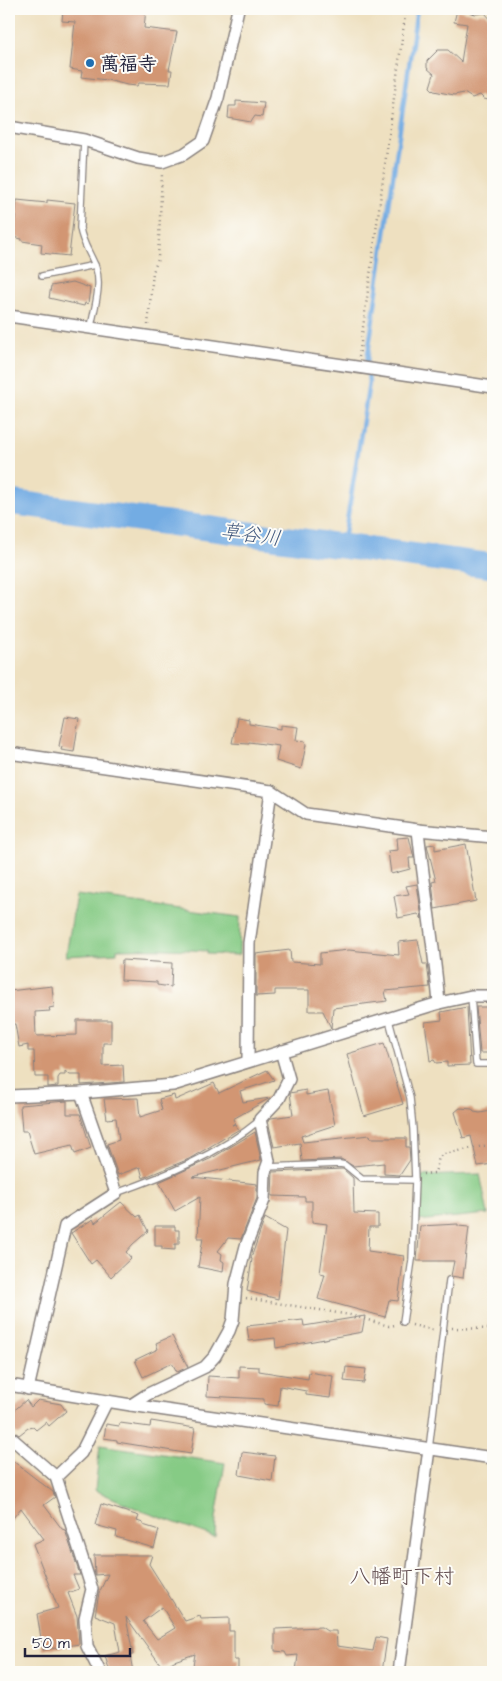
<svg xmlns="http://www.w3.org/2000/svg" width="502" height="1681" font-family="'Architects Daughter','Klee One',sans-serif">
	<rect width="100%" height="100%" fill="#fdfcf7"/>
	<filter id="ink" filterUnits="userSpaceOnUse"><feTurbulence type="fractalNoise" baseFrequency=".02" numOctaves="2"/><feDisplacementMap in="SourceGraphic" scale="10" xChannelSelector="R" yChannelSelector="G"/><feConvolveMatrix kernelMatrix="1 2 1 2 8 2 1 2 1" color-interpolation-filters="sRGB"/></filter>
	<filter id="wash" filterUnits="userSpaceOnUse"><feTurbulence type="fractalNoise" baseFrequency=".0096" numOctaves="4" result="noise"/><feDisplacementMap in="SourceGraphic" scale="20" xChannelSelector="R" yChannelSelector="G"/><feGaussianBlur stdDeviation="1.12" result="paint"/><feColorMatrix in="noise" values="0 0 0 0 0 0 0 0 0 0 0 0 0 0 0 0 0 1.4 0 .05"/><feComposite in="paint" operator="in"/></filter>
	<g filter="url(#wash)">
		<rect width="100%" height="100%" fill="#eee0c0"/>
		<!-- green -->
		<g fill="#86cb85" stroke="#547660">
			<path d="M76,895L240,917L239,955L207,954V951C177,949 147,948 117,949V953L66,956Z"/>
			<polygon points="480,1174 488,1214 416,1221 419,1176"/>
			<polygon points="100,1445 225,1463 216,1518 215,1537 142,1511 95,1490"/>
		</g>
		<g fill="none" stroke-linecap="round" stroke-linejoin="round">
			<!-- stream -->
			<polyline stroke="#73ace3" stroke-width="4.5" points="343,546 369,383 367,361 417,9"/>
			<!-- river -->
			<polyline stroke="#73ace3" stroke-width="25" points="9,502 493,566"/>
		</g>
		<g id="blocks">
			<!-- building -->
			<g fill="#d29673" fill-rule="evenodd">
				<polygon points="63,9 146,9 144,28 177,32 169,70 172,70 170,84 139,83 137,86 127,85 107,80 81,77 82,71 70,69 75,22 62,21"/>
				<polygon points="457,10 476,14 485,13 493,22 493,101 484,99 480,95 472,98 464,93 454,95 434,91 430,87 434,74 427,68 427,61 438,50 448,50 461,62 467,24 454,22"/>
				<polygon points="236,101 264,103 262,117 255,116 251,122 228,118 229,106 236,106"/>
				<polygon points="17,200 47,203 47,200 75,203 69,256 41,253 42,244 22,241 22,239 13,237"/>
				<polygon points="73,282 90,288 88,304 85,303 84,306 49,298 51,286"/>
				<polygon points="65,717 79,719 74,752 61,750 62,747 59,746"/>
				<polygon points="237,718 249,720 249,724 281,729 281,725 298,727 296,740 305,741 306,745 301,769 276,761 279,746 249,742 249,744 232,743"/>
				<polygon points="409,837 414,858 409,858 410,869 391,874 388,851 398,850 397,838"/>
				<polygon points="435,844 435,850 466,844 476,901 435,909 432,882 436,881 427,845"/>
				<polygon points="417,884 422,919 418,914 398,918 394,896 409,894 406,886"/>
				<polygon points="418,940 423,964 427,964 430,987 385,991 387,1001 333,1008 331,1028 323,1011 309,1011 309,990 275,990 275,995 256,996 256,954 290,950 291,962 320,964 320,953 349,950 399,955 398,942"/>
				<polygon points="122,960 172,963 171,987 157,985 157,982 121,980"/>
				<polygon points="52,986 54,1007 49,1008 50,1011 35,1012 36,1036 77,1035 77,1020 111,1020 111,1043 103,1043 103,1066 123,1065 124,1082 81,1085 81,1075 70,1075 65,1071 65,1075 60,1075 58,1078 58,1086 48,1087 48,1077 35,1077 34,1051 28,1051 28,1045 19,1047 15,1024 9,1024 9,991"/>
				<polygon points="467,1007 470,1065 447,1066 447,1062 436,1063 434,1060 430,1061 425,1022 442,1020 441,1012"/>
				<polygon points="476,1007 493,1007 493,1053 480,1053"/>
				<polygon points="384,1043 403,1104 364,1116 347,1054"/>
				<polygon points="267,1070 274,1080 240,1091 243,1102 270,1098 233,1119 235,1123 232,1125 235,1124 238,1130 189,1159 145,1177 143,1178 140,1167 118,1175 107,1144 119,1140 116,1118 107,1119 104,1099 138,1098 140,1117 162,1110 159,1099 174,1095 175,1100 214,1083 219,1093"/>
				<polygon points="306,1090 306,1095 328,1091 335,1125 301,1136 303,1142 370,1135 371,1138 406,1138 406,1147 409,1147 410,1160 400,1175 384,1174 384,1163 353,1166 341,1159 302,1161 300,1143 274,1147 268,1121 271,1118 293,1115 290,1093"/>
				<polygon points="67,1101 67,1114 80,1114 91,1148 75,1154 72,1145 34,1154 27,1131 22,1131 20,1105"/>
				<polygon points="460,1108 472,1109 474,1112 480,1113 491,1111 493,1164 478,1166 471,1136 463,1138 455,1112"/>
				<polygon points="255,1132 261,1160 192,1177 257,1184 257,1198 241,1239 228,1238 218,1251 222,1254 221,1260 224,1262 223,1272 198,1267 203,1238 198,1238 200,1197 175,1211 159,1182 212,1158"/>
				<polygon points="343,1169 353,1178 354,1213 378,1214 378,1227 369,1227 368,1251 404,1256 398,1301 389,1300 385,1317 318,1299 325,1274 320,1273 327,1224 312,1222 312,1201 305,1201 305,1197 272,1196 273,1172"/>
				<polygon points="121,1202 137,1217 140,1215 148,1231 133,1244 126,1252 131,1258 111,1277 96,1260 91,1264 71,1233 93,1219 95,1223"/>
				<polygon points="265,1218 286,1230 278,1299 247,1291 252,1259 251,1258"/>
				<polygon points="458,1224 458,1226 469,1227 463,1278 451,1276 454,1261 417,1261 420,1226"/>
				<polygon points="155,1226 175,1226 175,1230 179,1230 179,1244 175,1244 175,1250 162,1249 162,1246 155,1246"/>
				<polygon points="365,1316 362,1332 276,1348 275,1338 249,1341 247,1326 303,1320 304,1326"/>
				<polygon points="172,1336 188,1367 177,1372 172,1363 143,1377 135,1360 158,1349 156,1343"/>
				<polygon points="239,1366 259,1367 259,1371 308,1379 309,1372 333,1376 330,1398 306,1395 306,1391 280,1386 278,1406 264,1404 264,1399 207,1396 208,1376 239,1378"/>
				<polygon points="346,1367 366,1369 364,1383 344,1381"/>
				<polygon points="26,1400 31,1407 38,1400 61,1404 66,1411 49,1426 46,1422 36,1430 33,1427 28,1428 19,1435 9,1428 9,1415"/>
				<polygon points="151,1421 195,1428 191,1454 117,1442 117,1440 104,1438 106,1424 119,1426 120,1423 150,1427"/>
				<polygon points="242,1452 275,1456 272,1481 239,1475"/>
				<polygon points="9,1458 53,1492 55,1497 44,1505 62,1529 65,1530 80,1575 73,1575 79,1589 68,1593 77,1616 79,1644 43,1650 37,1614 58,1608 33,1544 44,1539 21,1508 9,1523"/>
				<polygon points="101,1504 139,1516 137,1521 143,1523 143,1525 159,1530 154,1548 116,1537 117,1531 95,1525"/>
				<path d="M94,1555H152L149,1564L185,1621L200,1616L201,1619L229,1618V1631H234V1660H238V1672H192L195,1654L174,1661L163,1668L126,1617L133,1655H130L133,1672H110L105,1656L120,1652L115,1623L95,1615L99,1593L108,1574L95,1575ZM162,1607L175,1628L157,1639L143,1621Z"/>
				<polygon points="321,1627 327,1631 336,1631 337,1646 373,1651 376,1637 387,1639 382,1672 296,1672 298,1655 287,1656 285,1652 275,1651 275,1629"/>
			</g>
		</g>
	</g>
	<g filter="url(#ink)">
		<use href="#blocks" fill-opacity="0" stroke="#88817e" stroke-width="1"/>
		<g fill="none" stroke-linecap="round" stroke-linejoin="round">
			<defs>
				<g id="service">
					<path d="M84,140L80,228C82,243 91,254 96,268C102,286 94,309 91,327"/>
					<polyline points="42,276 95,265"/>
					<polyline points="471,996 476,1064 493,1064"/>
					<polyline points="389,1020 410,1098 413,1129 415,1180 412,1260 403,1322"/>
					<polyline points="267,1167 340,1164 345,1165 362,1179 415,1180"/>
					<path d="M116,1193C165,1176 219,1154 260,1120"/>
					<polyline points="429,1449 449,1280"/>
				</g>
				<g id="minor">
					<polyline points="9,127 84,140 138,158 162,162 184,154 203,141 218,98 238,9"/>
					<polyline points="9,316 493,387"/>
					<polyline points="9,753 271,791 306,814 418,830 493,837"/>
					<path d="M418,830C424,888 434,945 439,1003"/>
					<polyline points="248,1060 249,943 271,791"/>
					<polyline points="9,1096 81,1093 173,1085 439,1003 471,996 493,996"/>
					<polyline points="9,1385 131,1405 493,1458"/>
					<polyline points="28,1389 65,1226 116,1193 81,1093"/>
					<polyline points="131,1405 148,1394 205,1367 215,1356 229,1331 233,1320 236,1284 246,1246 264,1200 265,1172 269,1161 260,1119 279,1099 289,1079 281,1051"/>
					<polyline points="9,1436 56,1477 92,1589 85,1618 87,1646 100,1672"/>
					<polyline points="56,1477 81,1453 107,1401"/>
					<polyline points="399,1672 429,1449"/>
				</g>
			</defs>
			<!-- service casing -->
			<use href="#service" stroke="#88817e" stroke-width="8"/>
			<!-- minor casing -->
			<use href="#minor" stroke="#88817e" stroke-width="14"/>
			<!-- path -->
			<g stroke="#88817e" stroke-width="2.5" stroke-dasharray="1 4" stroke-linecap="butt">
				<polyline points="148,325 153,272 158,259 162,174"/>
				<polyline points="359,357 406,9"/>
				<polyline points="423,1174 435,1173 439,1157 444,1154 493,1144"/>
				<polyline points="246,1298 350,1315 389,1326 395,1325"/>
				<polyline points="412,1325 434,1330"/>
				<polyline points="452,1328 493,1329"/>
			</g>
			<!-- service -->
			<use href="#service" stroke="#fff" stroke-width="5.5"/>
			<!-- minor -->
			<use href="#minor" stroke="#fff" stroke-width="11"/>
		</g>
	</g>
	<!-- markers -->
	<circle fill="#1f6fb2" stroke="#fdfcf7" stroke-width="2" cx="90" cy="63" r="5"/>
	<g text-anchor="middle" stroke-width="4" stroke-linejoin="round" paint-order="stroke">
		<!-- poi labels -->
		<g font-size="19" font-weight="bold" fill="#22223b" stroke="#fdfcf7" text-anchor="start">
			<text x="100" y="70">萬福寺</text>
		</g>
		<!-- water labels -->
		<g font-size="20" font-style="italic" fill="#42597e" stroke="#fdfcf7">
			<text transform="translate(251 534) rotate(8)" y="7">草谷川</text>
		</g>
		<!-- quarter labels -->
		<g font-size="21" fill="#604b4f" stroke="#fdfcf7">
			<text x="402" y="1583">八幡町下村</text>
		</g>
	</g>
	<!-- margin -->
	<rect width="502" height="1681" fill="none" stroke="#fdfcf7" stroke-width="30"/>
	<!-- scale -->
	<path d="M25 1648v8h105v-8" fill="none" stroke="#22223b" stroke-width="2.5"/>
	<text x="32" y="1648" font-size="15" fill="#22223b" stroke="#fdfcf7" stroke-width="4" paint-order="stroke">50 m</text>
</svg>
